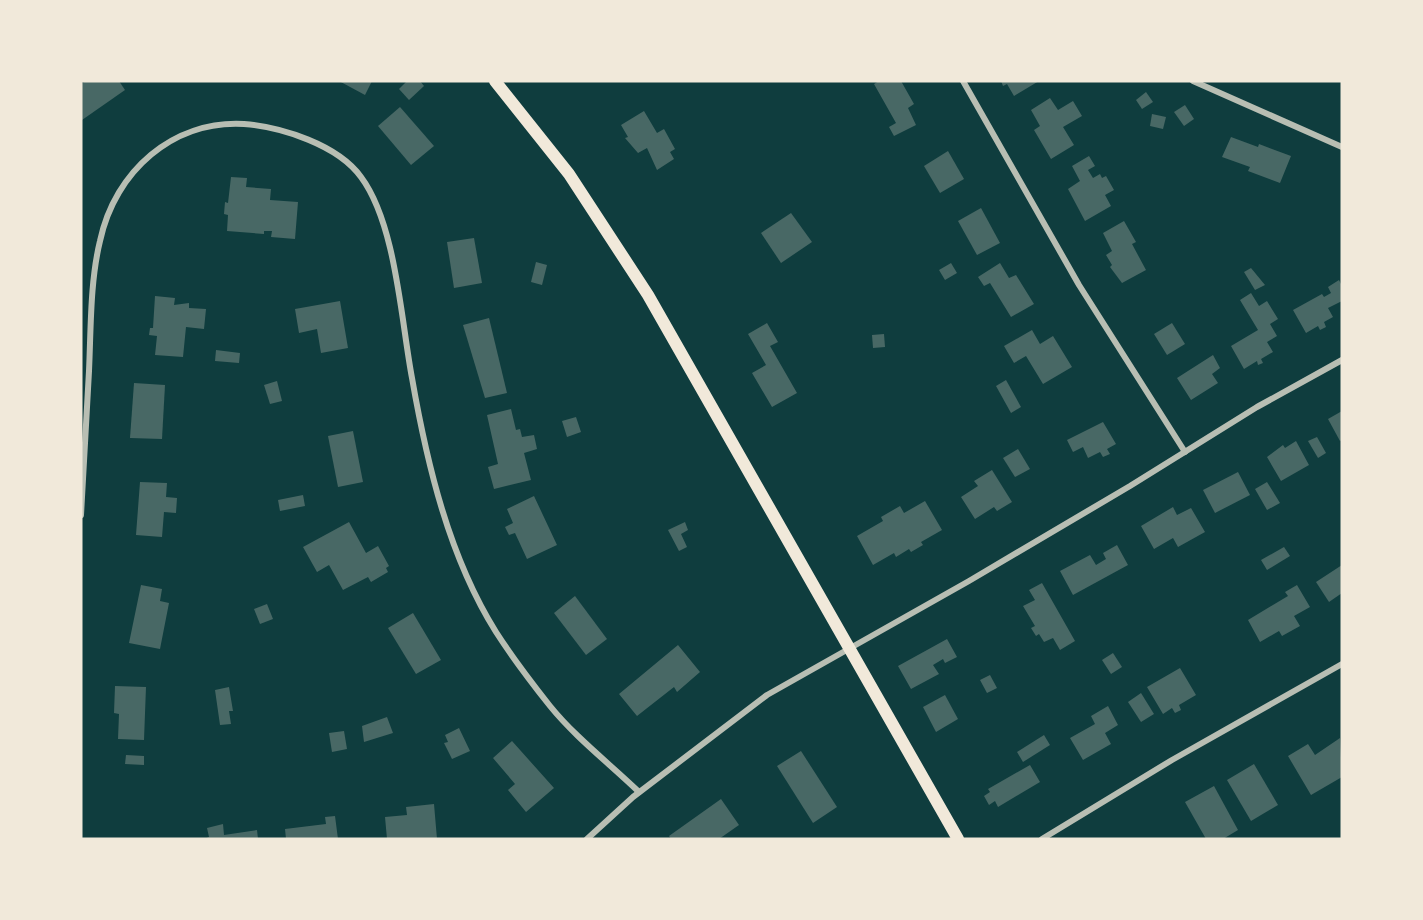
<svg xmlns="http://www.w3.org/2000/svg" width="1423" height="920" font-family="'Sofia Sans Condensed',sans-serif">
	<rect width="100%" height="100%" fill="#0f3d3e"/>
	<!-- building -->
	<g fill="#486865">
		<polygon points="86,81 119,81 125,90 82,120 81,84"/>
		<polygon points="339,81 372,81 365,95"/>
		<polygon points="407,81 420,81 424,86 409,100 399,89"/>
		<polygon points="879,81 901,81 914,104 908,108 916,125 894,136 889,127 896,123 874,84"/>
		<polygon points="1001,81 1039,81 1014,96 1007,84 1003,86"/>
		<polygon points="1146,92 1153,102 1142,109 1136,100"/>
		<polygon points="1050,98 1058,110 1073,101 1082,116 1063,127 1074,145 1051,159 1034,130 1040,126 1031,110"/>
		<polygon points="1185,105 1194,119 1184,126 1174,112"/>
		<polygon points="400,107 434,146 411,165 378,126"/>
		<polygon points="644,111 657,133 664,129 675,149 670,152 674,159 657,170 647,148 638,153 625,138 628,137 621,125"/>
		<polygon points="1152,114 1166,117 1163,129 1150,126"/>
		<polygon points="1231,137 1258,147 1259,144 1291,156 1280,183 1248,171 1250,167 1222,157"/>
		<polygon points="948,151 964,179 940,193 924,166"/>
		<polygon points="1089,156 1095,166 1088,170 1093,178 1100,174 1102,178 1106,176 1114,190 1105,195 1111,206 1085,221 1068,189 1080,181 1072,166"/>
		<polygon points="231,177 247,178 246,187 271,189 270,200 298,202 295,239 271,237 272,231 264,231 264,234 227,231 228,215 224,214 225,202 228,203"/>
		<polygon points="981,208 1000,243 977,255 958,221"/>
		<polygon points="791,213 812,242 781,263 761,233"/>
		<polygon points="1124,221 1136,242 1132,244 1146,270 1122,283 1110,267 1112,265 1106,255 1112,251 1103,233"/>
		<polygon points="474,238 482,283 454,288 447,242"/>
		<polygon points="536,262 547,265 542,285 531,282"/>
		<polygon points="951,263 957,273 945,280 939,270"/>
		<polygon points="1000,263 1009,278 1016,275 1034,304 1011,317 990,283 984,286 978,277"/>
		<polygon points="1251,268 1265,285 1255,290 1244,272"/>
		<polygon points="1339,280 1342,286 1342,301 1328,308 1333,317 1324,322 1326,327 1320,330 1318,326 1306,333 1293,310 1322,294 1324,297 1331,293 1328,287"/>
		<polygon points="1251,293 1259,306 1267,301 1278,319 1270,324 1277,336 1267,342 1273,352 1261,359 1263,363 1258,365 1257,361 1244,369 1231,346 1258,330 1240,300"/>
		<polygon points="155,296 175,298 174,305 189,303 189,308 206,309 204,329 186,327 183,357 155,355 157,336 149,335 150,328 153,328"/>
		<polygon points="340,301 348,348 321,353 317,329 299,333 295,309"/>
		<polygon points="489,318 507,393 485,398 463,325"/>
		<polygon points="767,323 778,342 770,346 797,393 772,407 752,373 766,365 748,334"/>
		<polygon points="1172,323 1185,344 1167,355 1154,334"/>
		<polygon points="1032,330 1040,344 1053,336 1072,367 1043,384 1026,356 1014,363 1004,346"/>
		<polygon points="884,334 885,347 873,348 872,335"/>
		<polygon points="216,350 240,353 239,363 215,361"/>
		<polygon points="1213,355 1220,368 1212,374 1218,383 1191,400 1177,378"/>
		<polygon points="1006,380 1021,407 1011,413 996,386"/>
		<polygon points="277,381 282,401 270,404 264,385"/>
		<polygon points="134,383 165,385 162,439 130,438"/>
		<polygon points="511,409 516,430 520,429 522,437 534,435 537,449 524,453 531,480 494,489 488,467 498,464 487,415"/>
		<polygon points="1342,411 1342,440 1340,441 1328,419"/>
		<polygon points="576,417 581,432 567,437 562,421"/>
		<polygon points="1103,422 1116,444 1107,449 1110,454 1103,457 1100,452 1088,458 1083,447 1073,452 1067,440"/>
		<polygon points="353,431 363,482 338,487 328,436"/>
		<polygon points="1317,437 1326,453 1318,458 1308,441"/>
		<polygon points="1296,441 1309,465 1281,481 1267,457 1283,445 1285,448"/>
		<polygon points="1018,449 1030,469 1015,477 1003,458"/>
		<polygon points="992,470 1012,502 997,511 994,507 975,519 961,497 978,486 974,481"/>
		<polygon points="1238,472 1250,495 1215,513 1203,490"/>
		<polygon points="140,482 167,483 166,497 177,498 176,513 164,512 162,537 136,535"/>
		<polygon points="1267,482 1280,503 1267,510 1255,489"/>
		<polygon points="303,495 305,506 280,511 278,500"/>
		<polygon points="534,496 557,545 527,559 515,533 509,535 505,527 513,523 507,509"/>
		<polygon points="925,501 942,530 921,542 923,545 911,552 909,549 896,557 894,553 873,565 857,536 883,521 881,517 900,506 904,513"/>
		<polygon points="1173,507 1177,515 1191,508 1205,532 1178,547 1173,538 1154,549 1141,526"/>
		<polygon points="349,522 366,553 378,546 389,566 386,568 388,572 371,582 368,577 343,590 329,565 317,572 303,547"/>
		<polygon points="685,522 688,530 681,534 687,547 679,551 668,530"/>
		<polygon points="1117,545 1128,565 1073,595 1060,571 1090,555 1096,565 1106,559 1103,553"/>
		<polygon points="1284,547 1290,556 1267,570 1261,560"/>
		<polygon points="1342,565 1342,593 1329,602 1316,582"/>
		<polygon points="1042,583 1075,641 1060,650 1053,638 1044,642 1039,634 1036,636 1031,628 1035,626 1023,606 1035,600 1029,590"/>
		<polygon points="141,585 162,589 160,601 169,603 160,649 129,643"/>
		<polygon points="1297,585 1310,607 1294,616 1300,626 1282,636 1279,631 1260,642 1248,620 1288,596 1285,592"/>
		<polygon points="575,596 607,639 586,655 554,613"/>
		<polygon points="267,604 273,619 260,624 254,609"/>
		<polygon points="413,613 441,660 416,674 388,628"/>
		<polygon points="947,639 957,657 945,663 943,659 933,665 939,674 911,689 898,666"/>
		<polygon points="678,645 700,672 677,692 674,687 637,716 619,694"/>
		<polygon points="1113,653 1122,667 1111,674 1102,660"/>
		<polygon points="1180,668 1196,695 1179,705 1181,710 1175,713 1172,708 1163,714 1147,687"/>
		<polygon points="990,675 997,688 987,693 980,680"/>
		<polygon points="115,686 146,687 144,740 118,739 119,714 114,713"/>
		<polygon points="229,687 233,711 229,711 231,724 220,725 215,690"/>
		<polygon points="1141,693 1154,714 1141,722 1128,702"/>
		<polygon points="945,695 958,719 936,732 923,707"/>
		<polygon points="1108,706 1118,725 1105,733 1111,744 1083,760 1070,738 1095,724 1091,716"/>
		<polygon points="387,717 393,733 364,742 362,726"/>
		<polygon points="459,728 470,751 452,759 444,743 448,742 445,735"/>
		<polygon points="344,731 347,749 332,752 329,733"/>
		<polygon points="1044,735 1050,745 1023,762 1017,752"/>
		<polygon points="1340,738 1342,777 1311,795 1288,756 1308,744 1315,755"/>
		<polygon points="512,741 554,788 526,812 508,790 515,784 493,758"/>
		<polygon points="801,751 837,807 813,823 777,766"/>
		<polygon points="126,755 144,756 144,765 125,764"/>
		<polygon points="1254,764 1278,805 1251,821 1227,780"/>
		<polygon points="1030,765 1040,782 998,807 995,801 989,805 984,796 990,792 988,789"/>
		<polygon points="1214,786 1238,830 1223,839 1206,839 1185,802"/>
		<polygon points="721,799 739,825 719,839 671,839 669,836"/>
		<polygon points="434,804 437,839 387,839 385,817 407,815 406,807"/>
		<polygon points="335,816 338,839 286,839 285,829 326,824 325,817"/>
		<polygon points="223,824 224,835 257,830 258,839 204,839 209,837 207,828"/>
	</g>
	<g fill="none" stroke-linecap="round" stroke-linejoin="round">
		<!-- minor -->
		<g stroke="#b8beb3" stroke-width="6">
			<polyline points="963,81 1079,285 1185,452"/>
			<polyline points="1193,81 1342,147"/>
			<path d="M81,515C84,467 86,419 89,371C91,328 90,282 100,241C115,171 173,120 244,124C282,127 338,145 361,177C396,224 401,320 412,378C427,464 449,557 496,632C512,657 531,682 550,706C575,737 610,764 639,792"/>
			<polyline points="587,839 633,797 767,695 969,581 1130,486 1257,407 1342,360"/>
			<polyline points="1042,839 1172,760 1342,664"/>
		</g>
		<!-- secondary -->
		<polyline stroke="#f1e9da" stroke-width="12" points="495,81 569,174 648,295 958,839"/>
	</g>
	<!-- border -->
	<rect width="1423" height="920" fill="none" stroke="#f1e9da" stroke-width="165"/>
</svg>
